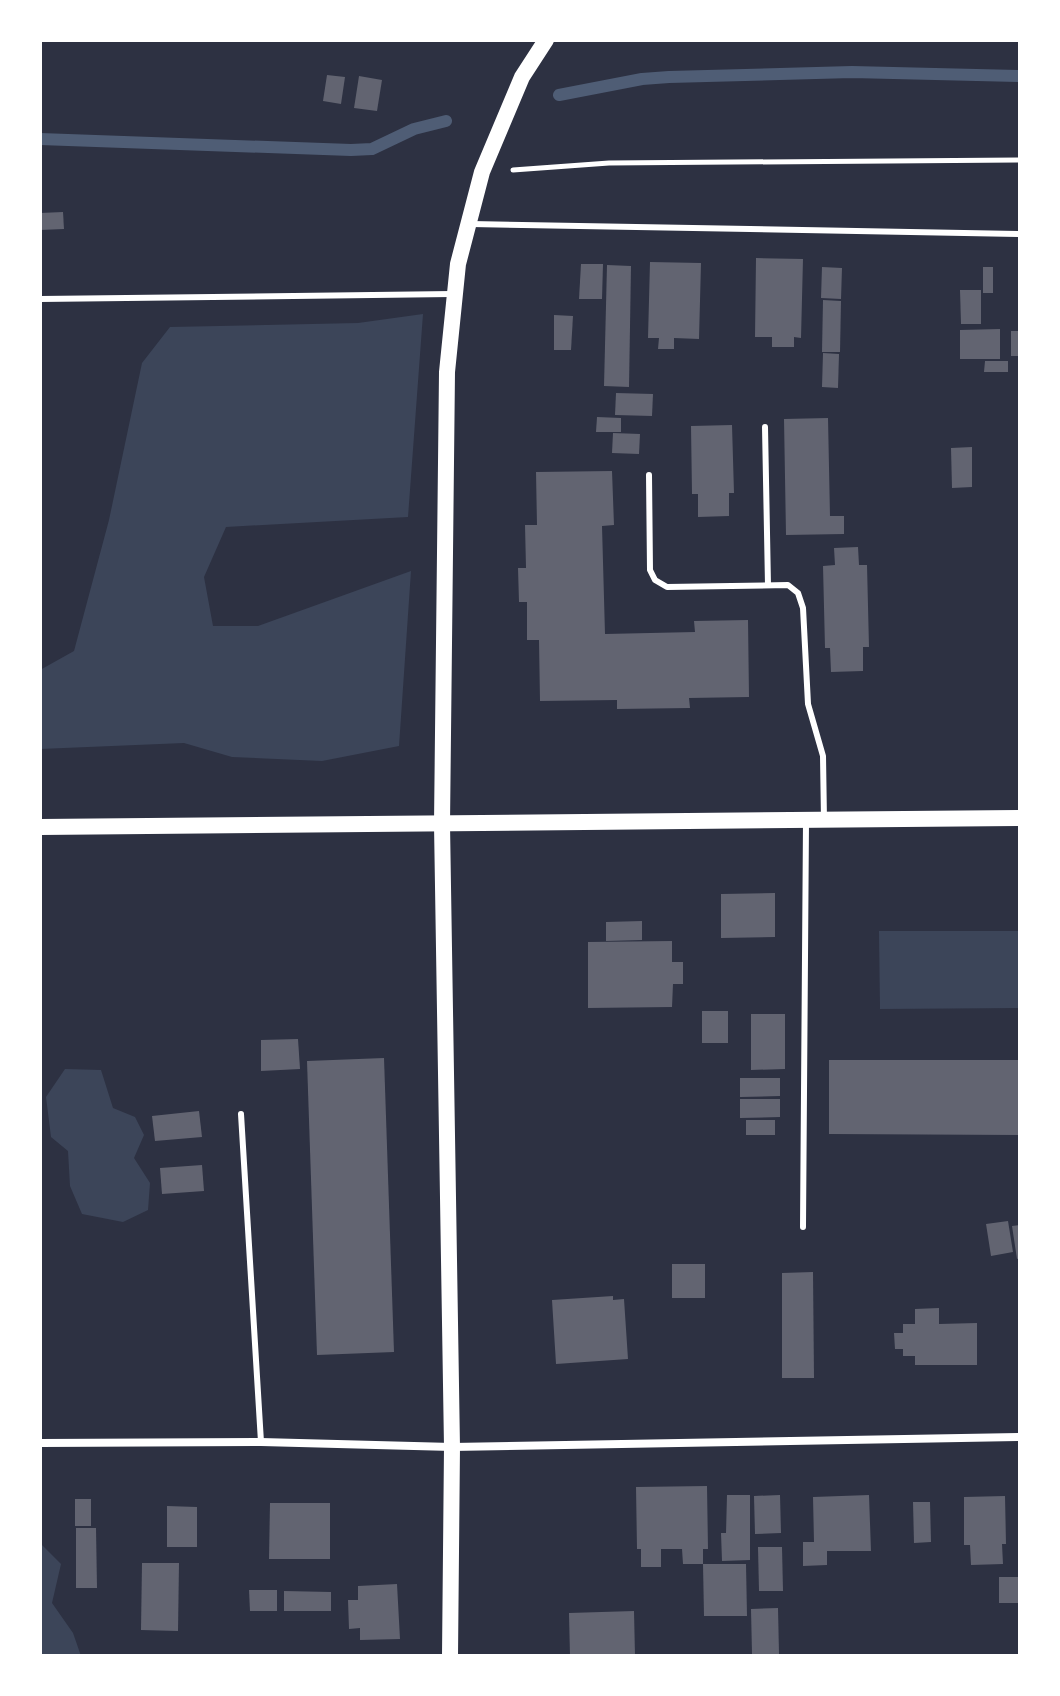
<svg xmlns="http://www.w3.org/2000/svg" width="1060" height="1696" font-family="'Source Sans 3',sans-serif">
	<rect width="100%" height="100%" fill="#2d3142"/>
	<!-- green -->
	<g fill="#3c4559">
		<polygon points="423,314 408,517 226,527 204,577 213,626 258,626 411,571 399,746 322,761 232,757 184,743 40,749 40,670 74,651 109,520 142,363 170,327 358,323"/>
		<polygon points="879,931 1020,931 1020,1008 880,1009"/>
		<polygon points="65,1069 101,1070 113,1108 135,1117 144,1135 134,1158 150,1183 148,1210 123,1222 82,1214 70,1186 68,1151 51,1137 46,1097"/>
		<polygon points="41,1544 61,1564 52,1603 73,1633 81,1656 40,1656"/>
	</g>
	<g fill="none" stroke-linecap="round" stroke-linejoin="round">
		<!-- stream -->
		<g stroke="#4f5d75" stroke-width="12">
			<polyline points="559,95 642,79 669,77 852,72 1020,76"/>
			<polyline points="40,139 351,150 372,149 414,129 446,121"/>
		</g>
	</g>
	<!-- building -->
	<g fill="#626471">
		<polygon points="327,75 345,77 341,104 323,101"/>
		<polygon points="359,76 382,80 377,111 354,108"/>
		<polygon points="63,212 64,229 40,230 40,213"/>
		<polygon points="756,258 803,259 801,338 794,337 794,347 772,347 772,337 755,337"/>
		<polygon points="650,262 701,263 699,339 674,338 674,349 658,349 659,338 648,338"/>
		<polygon points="581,264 603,264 602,299 579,299"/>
		<polygon points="607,265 631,266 629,387 604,386"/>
		<polygon points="822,267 842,268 841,299 821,298"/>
		<rect x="983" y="267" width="10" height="26"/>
		<polygon points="960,290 981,290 981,324 961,324"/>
		<polygon points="823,300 841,301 840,352 822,352"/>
		<polygon points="554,315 573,316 571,350 554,350"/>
		<polygon points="1000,329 1000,359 960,359 960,330"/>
		<rect x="1011" y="331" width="9" height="25"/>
		<polygon points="823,353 839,354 838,388 822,387"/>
		<polygon points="985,361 1008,361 1008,372 984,372"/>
		<polygon points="616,393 653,394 652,416 615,415"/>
		<polygon points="597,417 621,418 621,432 596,432"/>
		<polygon points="828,418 830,516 844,516 844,534 786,535 784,419"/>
		<polygon points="732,425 734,493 729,493 729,516 698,517 698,494 692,494 691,426"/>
		<polygon points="613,433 640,434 639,454 612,453"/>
		<polygon points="972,447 972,487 952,488 951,448"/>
		<polygon points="612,471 614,525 602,526 605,634 695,632 694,621 748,620 749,697 689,698 690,708 617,709 617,700 540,701 539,640 527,640 527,602 519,602 518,568 526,568 525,525 537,525 536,472"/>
		<polygon points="858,547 859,565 867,565 869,647 863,647 863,671 831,672 830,648 825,648 823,566 835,565 834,548"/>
		<polygon points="775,893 775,937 721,938 721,894"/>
		<polygon points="642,921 642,940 606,941 606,922"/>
		<polygon points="672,941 672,962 683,962 683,984 673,984 672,1007 588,1008 588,942"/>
		<rect x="702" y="1011" width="26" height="32"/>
		<polygon points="751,1014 785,1014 785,1069 751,1070"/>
		<polygon points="298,1039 300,1069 261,1071 261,1040"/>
		<polygon points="384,1058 394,1352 317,1355 307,1061"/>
		<polygon points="829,1060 1020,1060 1020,1135 829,1134"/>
		<polygon points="740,1078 780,1078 780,1096 740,1097"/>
		<polygon points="740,1099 780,1099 780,1117 740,1118"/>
		<polygon points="199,1111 202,1137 155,1141 152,1116"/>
		<rect x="746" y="1120" width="29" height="15"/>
		<polygon points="202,1165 204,1191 162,1194 160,1168"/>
		<polygon points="1008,1221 1013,1252 991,1256 986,1224"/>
		<polygon points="1020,1225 1020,1258 1017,1259 1012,1226"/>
		<rect x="672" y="1264" width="33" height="34"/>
		<polygon points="813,1272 814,1378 782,1378 782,1273"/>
		<polygon points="613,1296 613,1300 624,1299 628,1359 556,1364 552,1300"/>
		<polygon points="939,1308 939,1324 977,1323 977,1365 915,1365 915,1356 903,1356 903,1349 895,1349 894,1333 903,1333 903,1324 915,1324 915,1309"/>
		<polygon points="707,1486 708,1549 703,1549 703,1564 683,1564 682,1549 661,1549 661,1567 641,1567 641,1549 637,1549 636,1487"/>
		<polygon points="727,1495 750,1495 750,1560 722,1561 721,1533 726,1533"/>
		<polygon points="780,1495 781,1533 755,1534 754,1496"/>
		<polygon points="869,1495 871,1551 827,1551 827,1565 803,1566 803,1542 814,1542 813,1497"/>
		<polygon points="1005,1496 1006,1544 1002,1544 1003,1564 971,1565 970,1545 964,1545 964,1497"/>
		<rect x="75" y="1499" width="16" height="27"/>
		<polygon points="913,1502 930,1502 931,1542 914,1543"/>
		<polygon points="270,1503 330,1503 330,1559 269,1559"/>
		<polygon points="167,1506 197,1507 197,1547 167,1547"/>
		<polygon points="76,1528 96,1528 97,1588 76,1588"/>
		<polygon points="758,1547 782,1547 783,1591 759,1591"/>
		<polygon points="142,1563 179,1563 178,1631 141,1630"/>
		<polygon points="703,1564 746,1564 747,1616 704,1616"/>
		<rect x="999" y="1577" width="21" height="26"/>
		<polygon points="397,1584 400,1639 360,1640 360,1628 349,1629 348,1600 358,1600 358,1586"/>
		<polygon points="249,1590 277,1590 277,1611 250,1611"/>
		<polygon points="284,1591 331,1592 331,1611 284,1611"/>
		<polygon points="778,1608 779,1654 752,1654 751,1609"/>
		<polygon points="634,1611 635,1656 570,1656 569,1613"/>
	</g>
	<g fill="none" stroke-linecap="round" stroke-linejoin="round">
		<!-- path -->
		<polyline stroke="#fff" stroke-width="5" points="513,170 609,163 1020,160"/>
		<!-- service -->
		<g stroke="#fff" stroke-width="6">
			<polyline points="471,224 1020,234"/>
			<polyline points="40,299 452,294"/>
			<polyline points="765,427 768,585"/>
			<polyline points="649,475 650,570 655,580 667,587 788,585 798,593 803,608 808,704 823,756 824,820"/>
			<polyline points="241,1114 261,1442"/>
			<polyline points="803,1227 806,822"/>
		</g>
		<!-- minor -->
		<polyline stroke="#fff" stroke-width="8" points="40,1443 261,1442 452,1447 1020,1437"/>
		<!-- secondary -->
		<g stroke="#fff" stroke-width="16">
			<polyline points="40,827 1020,818"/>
			<polyline points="450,1656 452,1447 442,824 447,372 458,264 482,172 522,77 546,40"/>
		</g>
	</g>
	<!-- border -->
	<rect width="1060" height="1696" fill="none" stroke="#ffffff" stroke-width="84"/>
</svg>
